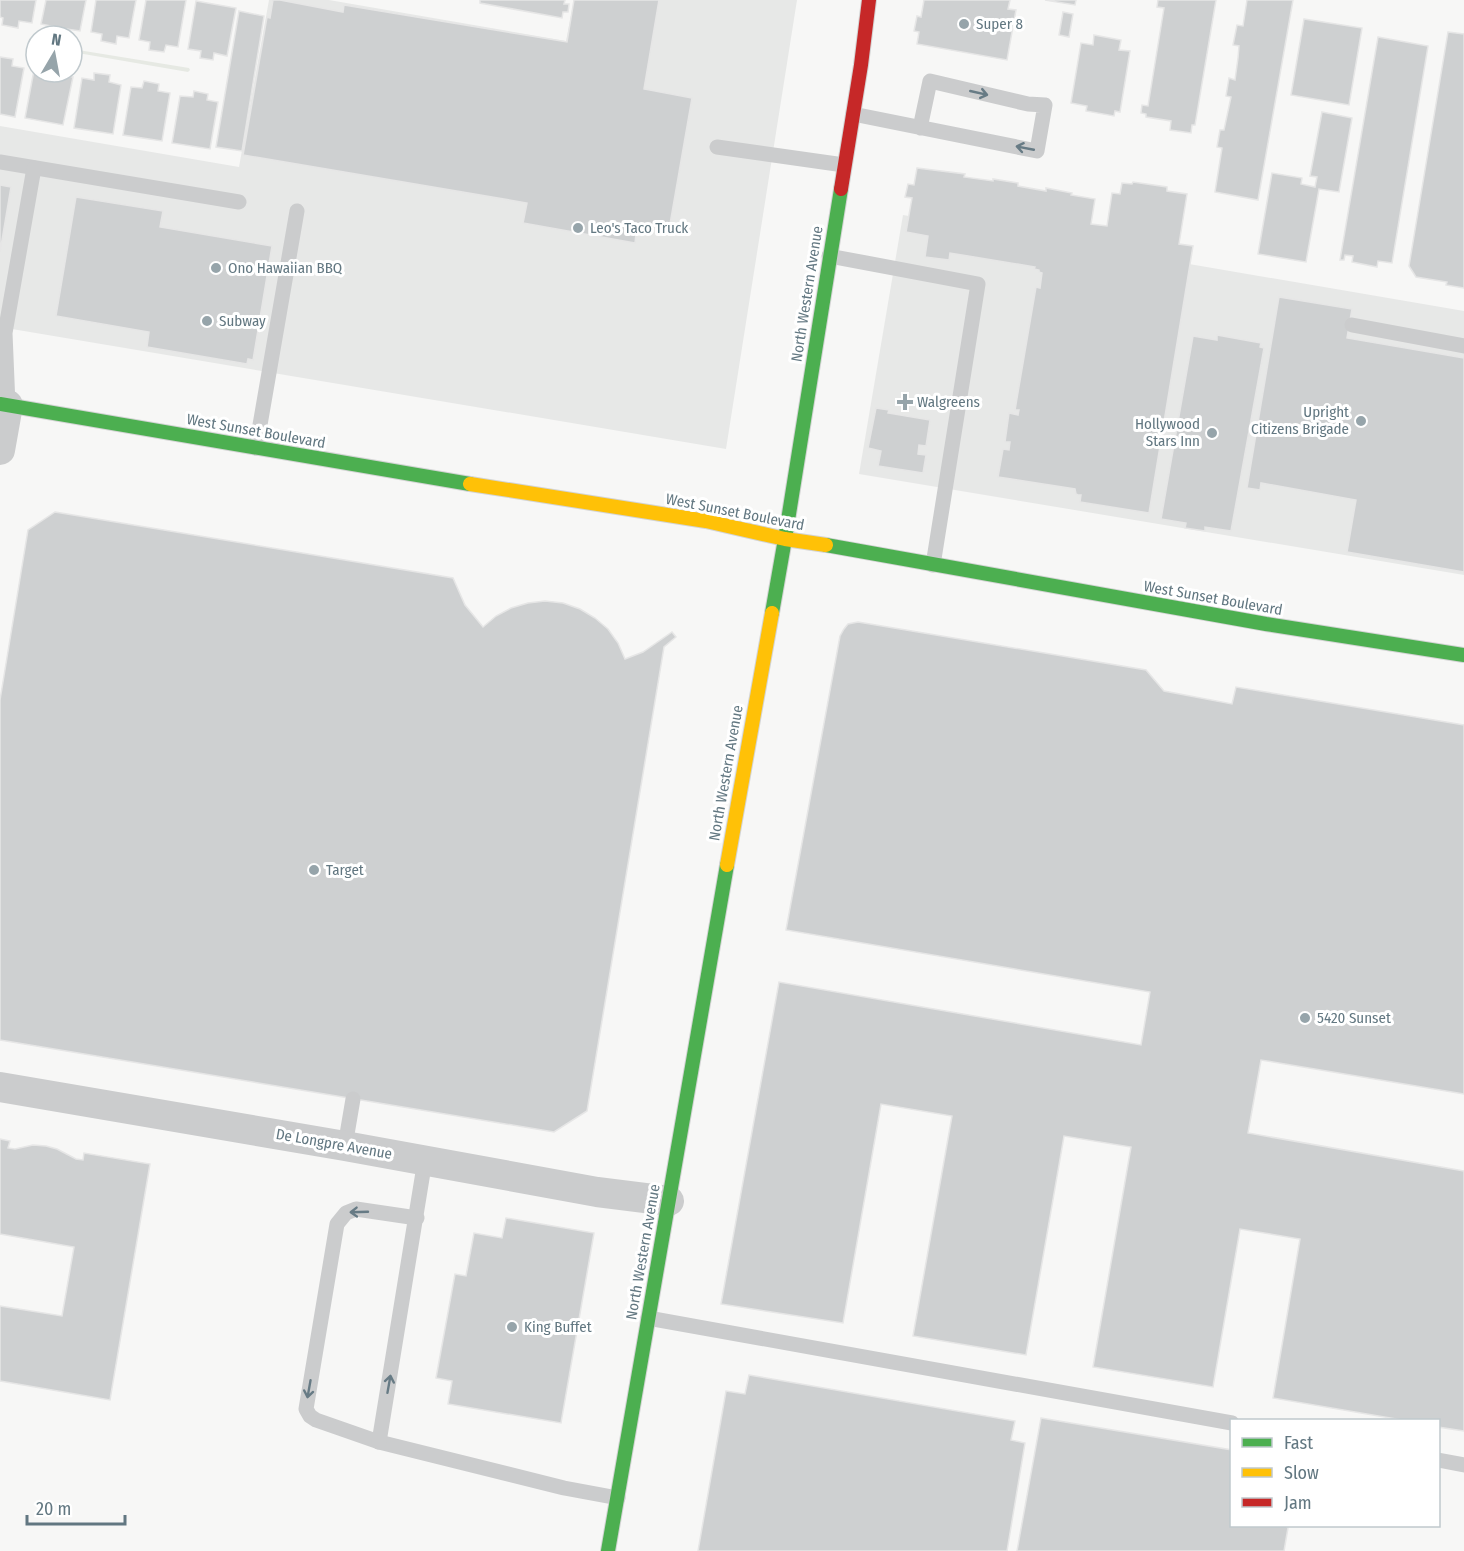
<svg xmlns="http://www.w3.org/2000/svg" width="1464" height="1551" font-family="'Fira Sans Condensed',sans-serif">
	<rect width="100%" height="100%" fill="#f7f7f6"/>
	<!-- built -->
	<g fill="#e7e8e7">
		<polygon points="269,0 329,0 566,41 574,0 797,0 726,449 0,327 0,126 239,167"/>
		<polygon points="903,215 1464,311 1464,575 859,474"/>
	</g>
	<!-- grass -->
	<polygon fill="#e6e9e3" points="72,49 189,68 190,70 188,72 72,52"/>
	<!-- building -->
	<g fill="#ced0d1" stroke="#e6e6e6" stroke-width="1.5">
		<polygon points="0,0 36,0 32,23 19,21 18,28 2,25 3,18 0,17"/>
		<polygon points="46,0 86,0 80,31 67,29 66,33 55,31 56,27 41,24"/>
		<polygon points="96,0 136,0 129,38 117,36 116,44 101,41 102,34 91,32"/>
		<polygon points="146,0 186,0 178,47 166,45 164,52 149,50 150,42 139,40"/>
		<polygon points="273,0 280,0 343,12 344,5 567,42 574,0 659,0 644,89 692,98 669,230 637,225 635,243 523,223 527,203 243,155 267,17 270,18"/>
		<polygon points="480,0 565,0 564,4 569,4 568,12 563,12 562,18 480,3"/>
		<polygon points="924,0 1010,0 1008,9 1016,10 1007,60 917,44 919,32 914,31 917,16 921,17"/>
		<polygon points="1045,0 1076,0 1075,5"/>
		<polygon points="1158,0 1216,0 1195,125 1192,125 1191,133 1170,130 1171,121 1146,117 1146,114 1141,113 1142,105 1148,106 1164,8 1157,7"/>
		<polygon points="1247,0 1293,0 1258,200 1215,192 1222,148 1217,147 1220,130 1224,130 1231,97 1226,96 1229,78 1235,80 1238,58 1239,46 1233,45 1237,25 1243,26"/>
		<polygon points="196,1 236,8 227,56 214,53 213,60 200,58 201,51 188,49"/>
		<polygon points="239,11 264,16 242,151 216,147"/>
		<polygon points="1063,12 1073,14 1069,37 1059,35"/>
		<polygon points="1304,19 1362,28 1349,105 1291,95"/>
		<polygon points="1448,32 1464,34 1464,288 1446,285 1447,282 1416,277 1409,266"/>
		<polygon points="1094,35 1121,40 1119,50 1130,51 1120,112 1115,111 1114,116 1086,111 1087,106 1071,103 1081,43 1093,45"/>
		<polygon points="1378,37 1428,46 1392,263 1378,261 1377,267 1352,262 1353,256 1345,255 1344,260 1340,260"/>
		<polygon points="0,57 13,59 12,66 24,68 15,117 0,114"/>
		<polygon points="34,70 36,72 60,72 59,75 73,77 63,125 25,118"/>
		<polygon points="94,73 110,75 109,82 121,85 113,134 74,128 82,78 94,80"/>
		<polygon points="144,81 159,84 158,91 170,93 162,141 123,135 131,87 142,88"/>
		<polygon points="194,91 208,94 207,100 218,102 210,149 172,143 180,96 193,97"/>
		<polygon points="1322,112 1352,118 1339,192 1319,189 1306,262 1258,254 1272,173 1302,178 1301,184 1315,187 1317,177 1310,176"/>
		<polygon points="917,168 965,174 964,177 993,181 993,179 1018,183 1018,186 1046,191 1046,188 1072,193 1071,195 1095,199 1091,224 1107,226 1112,193 1120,194 1122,183 1132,184 1133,182 1167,187 1167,191 1187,194 1179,244 1193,246 1149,513 1080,502 1081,495 1078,495 1076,494 1075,489 998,477 1003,449 1009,450 1010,442 1005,442 1009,413 1018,415 1019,410 1015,410 1036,287 1040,288 1042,273 1039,272 1039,270 1034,269 1035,267 950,253 949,260 925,257 928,236 906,232 912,198 905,197 908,184 914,185"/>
		<polygon points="0,185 11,187 0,252"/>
		<polygon points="76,197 163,211 160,227 272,246 253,360 248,359 247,364 147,347 149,332 56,316"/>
		<polygon points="1279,297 1352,309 1347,338 1464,358 1464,572 1347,552 1356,500 1261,483 1260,490 1247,488"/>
		<polygon points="1217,335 1261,343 1260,347 1264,348 1231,531 1205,527 1205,531 1185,528 1186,523 1161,519 1193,336 1217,340"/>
		<polygon points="876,408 889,410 888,413 930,420 926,446 919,445 918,454 926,455 923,473 878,466 881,451 868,448"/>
		<polygon points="55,512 453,578 465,605 483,627 496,616 511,608 528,603 545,601 563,603 580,609 595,618 608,629 618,643 625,659 643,652 672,632 676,637 664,647 587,1111 554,1132 0,1040 0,700 28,530"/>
		<polygon points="858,622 1146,670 1164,691 1232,704 1236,687 1464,725 1464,1094 1261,1060 1248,1133 1464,1171 1464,1431 1438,1427 1438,1420 1402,1420 1273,1398 1300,1239 1240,1229 1213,1387 1093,1367 1131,1147 1064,1136 1026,1355 913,1336 952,1116 881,1104 843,1323 721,1304 779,982 1141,1045 1150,992 786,930 840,636 844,629 848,624"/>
		<polygon points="0,1139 10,1141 8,1148 15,1149 33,1145 46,1146 57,1149 76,1159 83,1160 84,1153 150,1164 110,1400 0,1381 0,1306 62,1316 74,1247 0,1234"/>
		<polygon points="506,1218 594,1233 561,1423 448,1404 452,1381 436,1378 455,1274 466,1276 474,1233 502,1238"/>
		<polygon points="749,1375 1015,1421 1011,1440 1025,1443 1007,1551 698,1551 726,1391 745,1394"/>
		<polygon points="1041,1418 1232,1450 1232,1526 1286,1526 1288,1528 1284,1551 1017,1551"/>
	</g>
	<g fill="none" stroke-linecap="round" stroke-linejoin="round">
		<defs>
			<g id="fast">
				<polyline points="0,404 470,484"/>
				<polyline points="826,545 1266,624 1464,655"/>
				<polyline points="772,613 785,539 841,189"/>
				<polyline points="608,1551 727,865"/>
			</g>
			<g id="slow">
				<polyline points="470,484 706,521 785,539 826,545"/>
				<polyline points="727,865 772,613"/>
			</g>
			<polyline id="jam" points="841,189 861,65 869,0"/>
		</defs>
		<!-- fast casing -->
		<use href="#fast" stroke="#d3d4d4" stroke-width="16"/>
		<!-- slow casing -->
		<use href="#slow" stroke="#d3d4d4" stroke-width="16"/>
		<!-- jam casing -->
		<use href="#jam" stroke="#d3d4d4" stroke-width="16"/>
		<!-- lane -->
		<g stroke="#cbcccd" stroke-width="15">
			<polyline points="853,114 1037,151 1045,105 1028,104 930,81 920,128"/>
			<polyline points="717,147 844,165"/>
			<polyline points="0,162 239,202"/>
			<polyline points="829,256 978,284 933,565"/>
			<polyline points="1352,325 1464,346"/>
			<polyline points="8,405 5,333 34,168"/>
			<polyline points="256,448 297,211"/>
			<polyline points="345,1146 353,1099"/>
			<polyline points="417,1218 356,1209 346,1213 337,1224 306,1409 310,1416 316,1420 379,1442 564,1488 618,1498"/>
			<polyline points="648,1318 1232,1423"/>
			<polyline points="379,1442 425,1160"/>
			<polyline points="1438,1460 1464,1465"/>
		</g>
		<!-- street -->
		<g stroke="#cbcccd" stroke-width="30">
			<polyline points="0,450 8,405"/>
			<polyline points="0,1087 345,1146 597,1192 669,1201"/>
		</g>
		<!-- fast -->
		<use href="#fast" stroke="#4caf50" stroke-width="14"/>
		<!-- slow -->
		<use href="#slow" stroke="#ffc107" stroke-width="14"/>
		<!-- jam -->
		<use href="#jam" stroke="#c62828" stroke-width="14"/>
	</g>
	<!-- one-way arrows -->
	<defs><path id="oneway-shaft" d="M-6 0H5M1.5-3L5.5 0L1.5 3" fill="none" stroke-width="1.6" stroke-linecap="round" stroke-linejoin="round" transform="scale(1.5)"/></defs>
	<g stroke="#677b85">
		<use href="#oneway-shaft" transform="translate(979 93) rotate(13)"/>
		<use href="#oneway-shaft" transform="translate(1025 148) rotate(-169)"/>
		<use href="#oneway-shaft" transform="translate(359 1212) rotate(178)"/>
		<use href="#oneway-shaft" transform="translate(389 1384) rotate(-80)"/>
		<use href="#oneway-shaft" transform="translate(309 1389) rotate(100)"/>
	</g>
	<!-- markers -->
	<g fill="#96a4aa" stroke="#fff" stroke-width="2">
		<circle cx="964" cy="24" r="6"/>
		<circle cx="578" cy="228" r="6"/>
		<circle cx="216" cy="268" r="6"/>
		<circle cx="207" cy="321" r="6"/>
		<path d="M902 393h6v6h6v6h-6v6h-6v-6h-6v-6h6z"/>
		<circle cx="1361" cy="421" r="6"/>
		<circle cx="1212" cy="433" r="6"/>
		<circle cx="314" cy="870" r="6"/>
		<circle cx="1305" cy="1018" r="6"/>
		<circle cx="512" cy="1327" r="6"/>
	</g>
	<g text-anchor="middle" stroke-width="6" stroke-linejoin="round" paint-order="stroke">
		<!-- poi labels -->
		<g font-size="15" fill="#627781" stroke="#fff" text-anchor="start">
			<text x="976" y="29">Super 8</text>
			<text x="590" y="233">Leo's Taco Truck</text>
			<text x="228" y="273">Ono Hawaiian BBQ</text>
			<text x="219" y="326">Subway</text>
			<text x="917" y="407">Walgreens</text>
			<text x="1349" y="417" text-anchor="end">Upright<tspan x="1349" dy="17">Citizens Brigade</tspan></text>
			<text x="1200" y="429" text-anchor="end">Hollywood<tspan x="1200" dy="17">Stars Inn</tspan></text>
			<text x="326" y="875">Target</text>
			<text x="1317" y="1023">5420 Sunset</text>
			<text x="524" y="1332">King Buffet</text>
		</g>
		<!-- street labels -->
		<g font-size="15" fill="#627781" stroke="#fff">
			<text transform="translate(807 294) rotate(-81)" y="5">North Western Avenue</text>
			<text transform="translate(256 431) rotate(10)" y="5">West Sunset Boulevard</text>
			<text transform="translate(735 512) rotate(11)" y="5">West Sunset Boulevard</text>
			<text transform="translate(1213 598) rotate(10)" y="5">West Sunset Boulevard</text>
			<text transform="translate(726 773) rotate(-80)" y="5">North Western Avenue</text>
			<text transform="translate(334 1144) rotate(10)" y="5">De Longpre Avenue</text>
			<text transform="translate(643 1252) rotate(-80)" y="5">North Western Avenue</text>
		</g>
	</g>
	<!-- legend -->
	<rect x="1230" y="1419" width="210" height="108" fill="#ffffff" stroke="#c0c9cd" stroke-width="1.5"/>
	<rect x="1242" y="1438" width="30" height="9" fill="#4caf50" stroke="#c0c9cd" stroke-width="1.5"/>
	<text x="1284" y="1449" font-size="18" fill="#627781">Fast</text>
	<rect x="1242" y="1468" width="30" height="9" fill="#ffc107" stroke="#c0c9cd" stroke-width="1.5"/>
	<text x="1284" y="1479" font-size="18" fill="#627781">Slow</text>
	<rect x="1242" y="1498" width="30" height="9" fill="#c62828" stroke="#c0c9cd" stroke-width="1.5"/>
	<text x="1284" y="1509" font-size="18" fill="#627781">Jam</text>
	<!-- north arrow -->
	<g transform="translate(54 54) rotate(10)"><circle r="28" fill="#ffffff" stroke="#c0c9cd" stroke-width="1.5"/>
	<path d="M0-4.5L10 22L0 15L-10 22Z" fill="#96a4aa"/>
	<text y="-9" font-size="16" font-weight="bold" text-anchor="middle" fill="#627781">N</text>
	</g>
	<!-- scale -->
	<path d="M27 1515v9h98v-9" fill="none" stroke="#627781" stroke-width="3"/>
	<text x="36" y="1515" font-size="18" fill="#627781" stroke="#ffffff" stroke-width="4.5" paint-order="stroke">20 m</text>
</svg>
